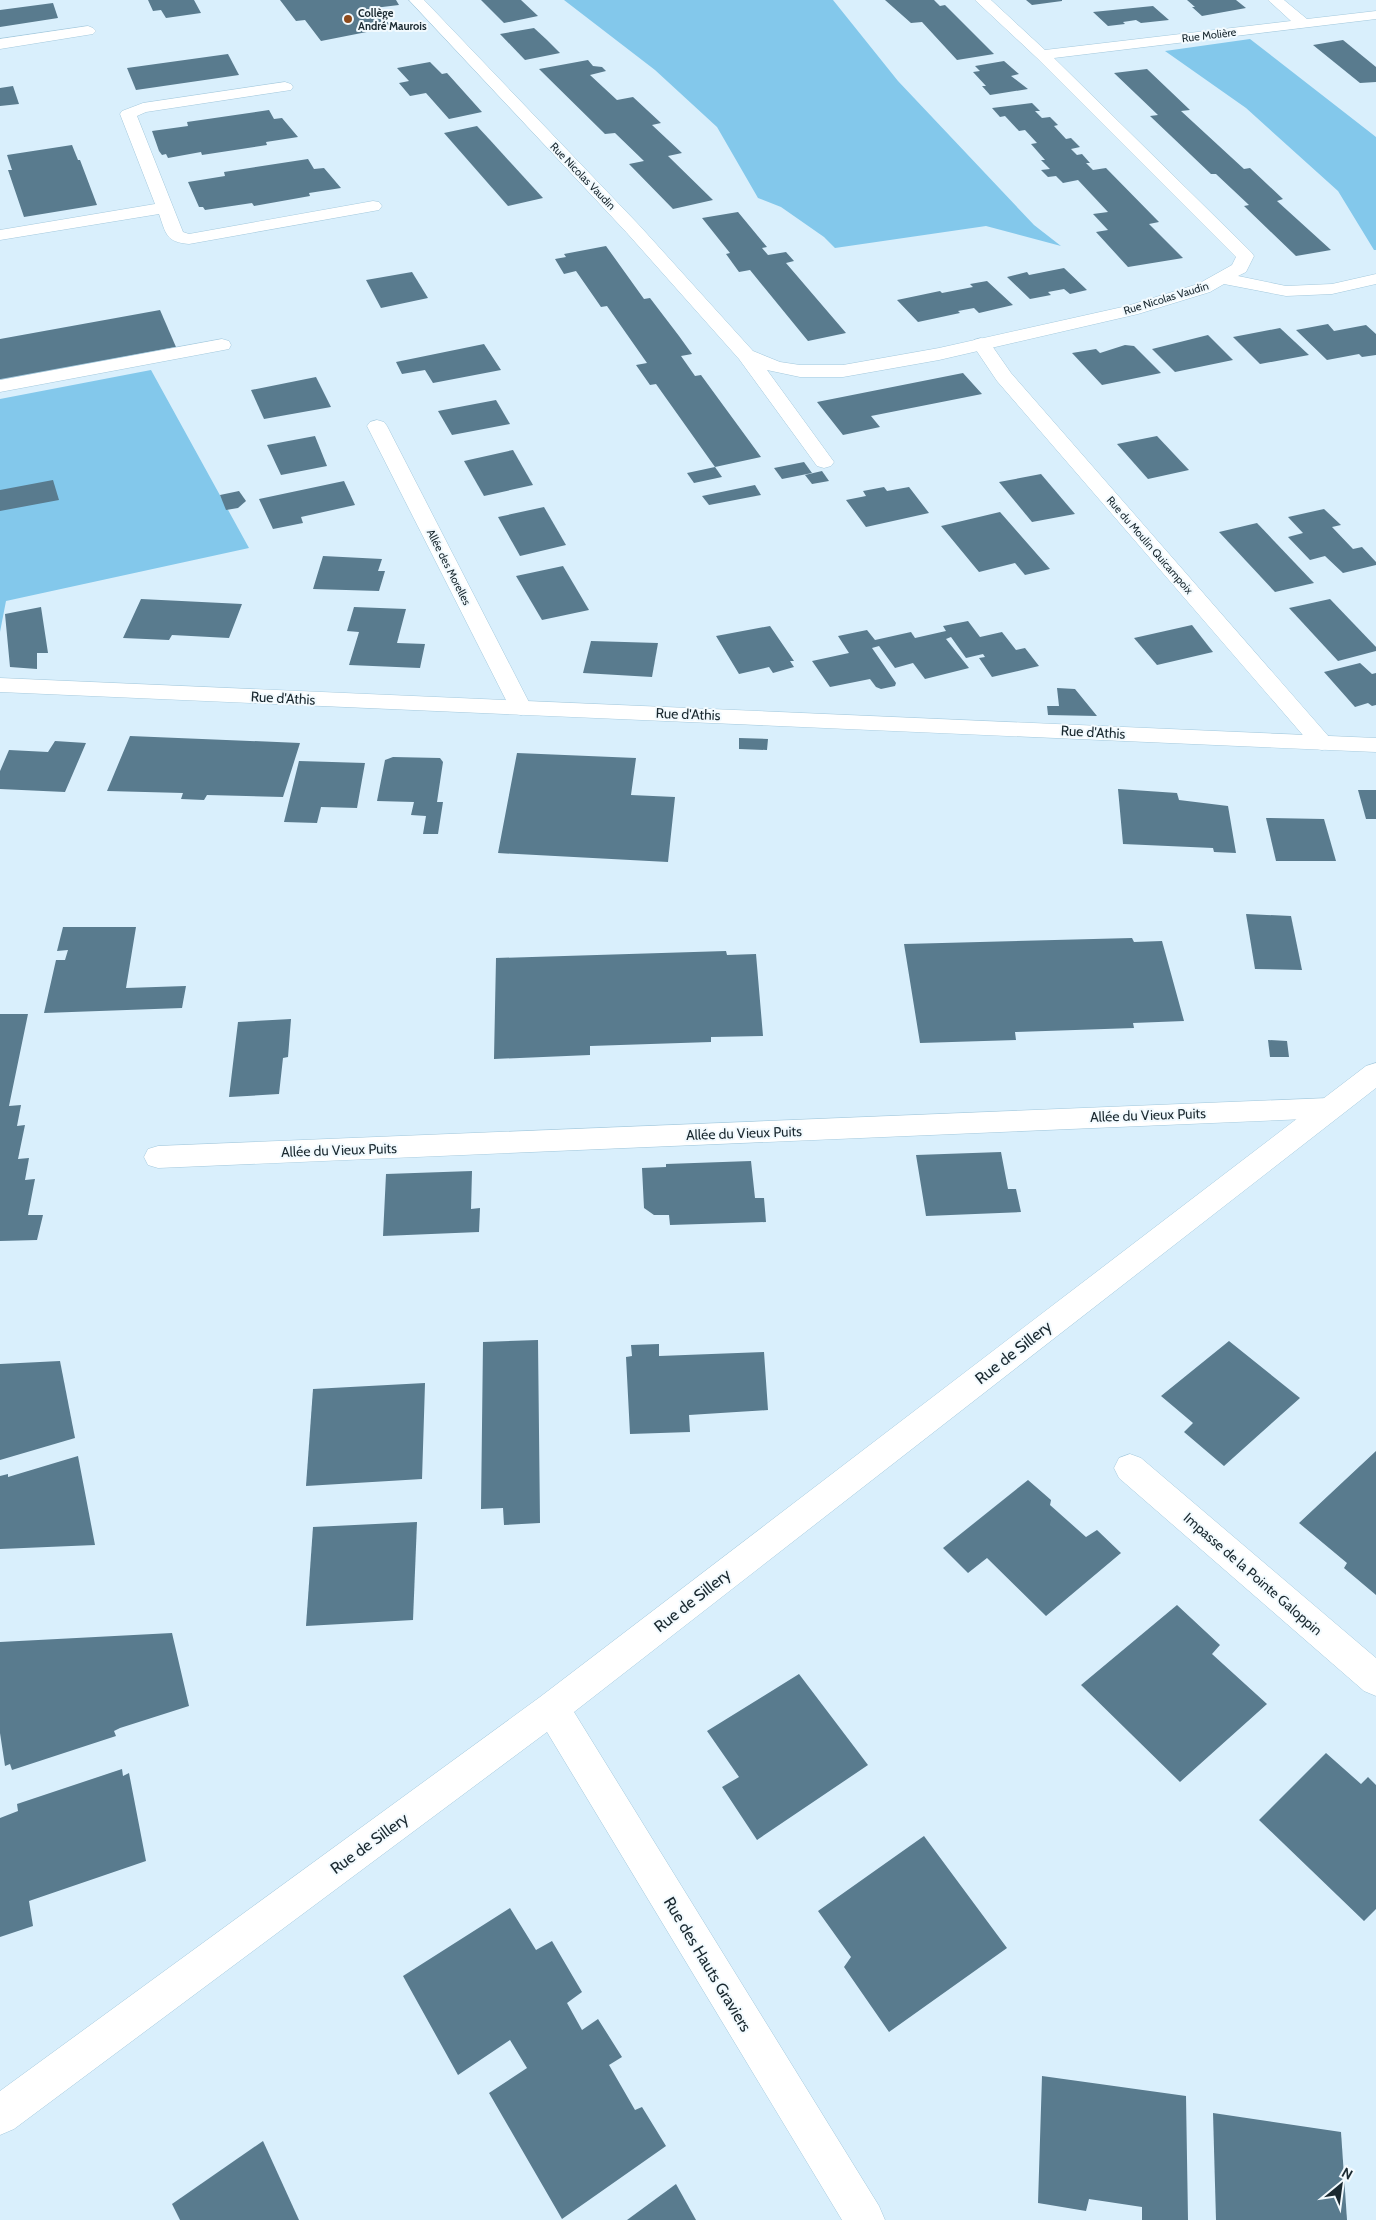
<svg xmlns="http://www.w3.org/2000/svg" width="1376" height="2220" font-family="Cabin,sans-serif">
	<rect width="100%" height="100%" fill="#d9effc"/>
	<!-- green -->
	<g fill="#83c8eb">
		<polygon points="564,0 833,0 898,81 1034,225 1061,246 986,226 835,248 824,237 781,207 758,198 717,127 655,70"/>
		<polygon points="1250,39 1376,137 1376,250 1374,250 1338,191 1246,108 1165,51"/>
		<polygon points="151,370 249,548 6,601 0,632 0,399"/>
	</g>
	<!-- building -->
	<g fill="#597b8e">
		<polygon points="148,0 194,0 201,13 166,18 161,10 153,11"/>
		<polygon points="280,0 396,0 399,5 374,8 392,27 321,41 305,20 296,21"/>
		<polygon points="481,0 521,0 538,16 504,23"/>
		<polygon points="885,0 934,0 940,6 945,5 994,54 957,60 922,22 911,23"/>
		<polygon points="1026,0 1062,0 1062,1 1032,5"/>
		<polygon points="1187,0 1236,0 1246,8 1202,16 1192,7 1195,7"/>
		<polygon points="53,3 58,18 0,27 0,10"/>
		<polygon points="1153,6 1169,20 1141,23 1136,20 1123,22 1125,24 1108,26 1093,12"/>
		<polygon points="534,28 547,40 560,53 525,60 500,34"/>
		<polygon points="1343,40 1376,67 1376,82 1360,83 1313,45"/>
		<polygon points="228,54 239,75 136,90 127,68"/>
		<polygon points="588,60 593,66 602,67 606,71 590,75 617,100 633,97 661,123 652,125 682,153 668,156 713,200 673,209 629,164 644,161 615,133 605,134 539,69"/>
		<polygon points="1004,61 1019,74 1011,76 1028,89 990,95 982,86 986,86 973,72 980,71 975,66"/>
		<polygon points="430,62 442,74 447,73 482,112 449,119 426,93 410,96 399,83 409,81 397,68"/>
		<polygon points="1147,69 1190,110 1181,111 1244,169 1250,168 1283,199 1277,201 1331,250 1296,256 1244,206 1249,205 1216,174 1211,174 1150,116 1158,115 1114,73"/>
		<polygon points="13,86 19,104 0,106 0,88"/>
		<polygon points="1032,103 1040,111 1035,111 1042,118 1050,117 1058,125 1054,126 1066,139 1071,138 1080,147 1071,149 1077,155 1082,154 1090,163 1086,163 1093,170 1106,168 1159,222 1149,224 1183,258 1128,267 1096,232 1108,230 1093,214 1108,212 1078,180 1063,183 1056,176 1048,177 1041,170 1050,169 1041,160 1045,160 1031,144 1037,143 1025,130 1019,131 1005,116 1000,117 992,108"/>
		<polygon points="269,110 274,119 282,118 298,137 266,142 267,145 202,155 201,152 168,158 166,154 162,155 159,151 152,131 188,126 187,122"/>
		<polygon points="477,126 490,140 543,198 508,206 444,133"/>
		<polygon points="72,145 78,160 80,160 97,205 24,217 8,170 12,170 7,155"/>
		<polygon points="308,159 314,169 324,168 341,188 309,193 310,196 254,206 252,203 205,210 203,207 199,207 188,182 225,176 224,172"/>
		<polygon points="738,212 767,247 762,248 768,255 786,252 794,261 786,263 846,333 808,341 750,270 739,272 726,254 730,253 702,218"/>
		<polygon points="606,246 644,299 650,298 679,336 692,354 681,356 695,376 701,375 761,457 715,467 656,384 650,385 636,365 647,363 607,306 601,307 576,271 564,274 555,259 566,257 564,254"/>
		<polygon points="1064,268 1087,290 1070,294 1064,289 1048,292 1051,295 1030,299 1007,277 1027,272 1029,275"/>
		<polygon points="412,272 428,298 381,308 366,280"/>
		<polygon points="987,281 1013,305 979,313 974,308 958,311 960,313 918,322 897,300 940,291 942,293 973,287 970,284"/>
		<polygon points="160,310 176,347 0,380 0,339"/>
		<polygon points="1328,324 1334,331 1366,325 1376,334 1376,355 1362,357 1359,354 1327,360 1296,330"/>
		<polygon points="1280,328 1309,355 1260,364 1233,337"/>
		<polygon points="1208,335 1233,360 1175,372 1152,349"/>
		<polygon points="484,344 501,370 433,383 425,370 402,374 396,362"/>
		<polygon points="1125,345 1134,346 1161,373 1102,385 1072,353 1096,349 1100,353"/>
		<polygon points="963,373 982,394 871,416 880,427 843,435 817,402"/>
		<polygon points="316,377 331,407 264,419 251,390"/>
		<polygon points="496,400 510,424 452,435 438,411"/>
		<polygon points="315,436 327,466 281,475 267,445"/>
		<polygon points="1157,436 1189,470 1148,479 1117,444"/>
		<polygon points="513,450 533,485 484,496 464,461"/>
		<polygon points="804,462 812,473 782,479 774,468"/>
		<polygon points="715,467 722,477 694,483 687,473"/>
		<polygon points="822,471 829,481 812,484 805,475"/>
		<polygon points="1041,474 1075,514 1032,522 999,482"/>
		<polygon points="53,480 59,500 0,511 0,490"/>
		<polygon points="344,481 355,505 301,517 303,523 273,529 259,499"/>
		<polygon points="755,485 761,495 709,505 702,496"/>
		<polygon points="884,487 887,491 909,487 929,513 866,527 846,500 866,496 863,491"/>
		<polygon points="239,491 246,501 238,508 226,510 220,495"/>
		<polygon points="544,507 566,545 520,556 498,517"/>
		<polygon points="1324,509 1341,525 1332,527 1353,549 1362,547 1376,562 1376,565 1343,573 1325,556 1310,560 1288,537 1303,533 1288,517"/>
		<polygon points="1000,512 1050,569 1025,575 1015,563 979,572 941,526"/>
		<polygon points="1257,523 1314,583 1275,592 1219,532"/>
		<polygon points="323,556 382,559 378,571 385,571 379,591 313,589"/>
		<polygon points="563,566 589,610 542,620 516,576"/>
		<polygon points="141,599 242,604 229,638 172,635 169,640 123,638"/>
		<polygon points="1330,599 1376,647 1376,651 1338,661 1289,608"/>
		<polygon points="41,607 48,653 37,653 37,669 10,667 5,614"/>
		<polygon points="354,607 406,609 397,643 425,644 420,668 349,665 359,632 347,631"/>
		<polygon points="968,621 980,637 1002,632 1016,650 1025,648 1039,666 992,677 979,658 985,657 983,654 966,658 951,637 946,639 969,668 925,679 913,663 895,668 879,646 872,648 896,683 895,686 881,689 876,687 870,679 830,687 812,661 849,653 838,636 867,630 875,640 911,632 915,638 946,631 943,626"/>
		<polygon points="1192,625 1213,652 1157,665 1134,638"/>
		<polygon points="770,626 794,661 790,661 794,667 773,673 769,667 739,674 716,636"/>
		<polygon points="591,641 658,643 652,677 583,673"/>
		<polygon points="1360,663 1372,674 1376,673 1376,705 1372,706 1368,703 1355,707 1324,672"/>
		<polygon points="1057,688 1075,689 1097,716 1048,715 1047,706 1059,706"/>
		<polygon points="130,736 300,743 283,797 207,795 204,800 181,799 183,793 107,791"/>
		<polygon points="739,738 768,739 767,750 739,749"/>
		<polygon points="55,741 86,743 65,792 0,789 0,771 9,750 48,752"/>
		<polygon points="517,753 636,758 631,795 675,797 668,862 498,853"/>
		<polygon points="393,757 440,758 443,762 437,802 443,802 438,834 423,834 426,816 411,815 414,802 377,801 385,760"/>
		<polygon points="299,761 365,763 357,808 321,807 317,823 284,822"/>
		<polygon points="1118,789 1177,793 1179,800 1228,806 1236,853 1214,852 1213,848 1123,844"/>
		<polygon points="1358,790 1376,790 1376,819 1366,819"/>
		<polygon points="1266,818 1324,819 1336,861 1276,861"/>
		<polygon points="1246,914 1291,916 1302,970 1255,969"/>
		<polygon points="63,927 136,927 126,988 186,986 182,1008 44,1013 56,960 65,960 68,950 57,951"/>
		<polygon points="1132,938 1134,942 1162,941 1184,1021 1133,1023 1134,1028 1015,1032 1016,1040 920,1043 904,944"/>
		<polygon points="726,951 727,955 756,954 763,1036 711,1037 711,1042 590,1046 590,1055 494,1059 496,958"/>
		<polygon points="0,1014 28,1014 9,1106 21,1105 17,1126 25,1125 18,1159 29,1158 25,1180 35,1179 28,1215 43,1215 37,1240 0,1241"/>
		<polygon points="291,1019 288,1057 283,1058 279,1094 229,1097 238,1022"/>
		<polygon points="1268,1040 1287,1041 1289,1057 1270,1057"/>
		<polygon points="1001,1152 1008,1189 1016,1189 1021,1212 926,1216 916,1155"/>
		<polygon points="751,1161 755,1198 764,1198 766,1222 670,1225 669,1215 654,1215 644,1208 642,1168 666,1167 666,1164"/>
		<polygon points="472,1171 471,1209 480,1208 479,1232 383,1236 386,1174"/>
		<polygon points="538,1340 540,1523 504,1525 503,1508 481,1509 483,1342"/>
		<polygon points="1229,1341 1300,1398 1224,1466 1184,1432 1193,1423 1161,1396"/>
		<polygon points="659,1344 659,1356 764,1352 768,1410 689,1415 690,1432 630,1434 626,1357 632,1356 631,1345"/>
		<polygon points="60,1361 75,1438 0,1460 0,1364"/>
		<polygon points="425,1383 422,1479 306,1486 313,1389"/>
		<polygon points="1376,1451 1376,1595 1344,1568 1347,1563 1299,1523"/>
		<polygon points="78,1456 95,1545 0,1549 0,1476 8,1474 8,1477"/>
		<polygon points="1028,1480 1051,1500 1050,1505 1086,1537 1097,1530 1121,1553 1046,1616 987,1558 968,1573 943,1548"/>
		<polygon points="417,1522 413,1620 306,1626 313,1527"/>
		<polygon points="1177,1605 1220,1645 1212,1654 1267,1704 1180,1782 1081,1685"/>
		<polygon points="172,1633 189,1706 120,1728 114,1731 116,1736 12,1770 10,1764 5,1766 0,1733 0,1642"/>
		<polygon points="799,1674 868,1765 757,1840 722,1787 739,1777 707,1731"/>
		<polygon points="1326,1753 1361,1784 1368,1777 1376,1785 1376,1909 1364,1921 1259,1820"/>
		<polygon points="122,1769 123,1776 129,1773 146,1861 29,1901 33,1926 0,1937 0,1818 18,1811 17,1804"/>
		<polygon points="924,1836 1007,1948 889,2032 844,1967 851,1957 818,1911"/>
		<polygon points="510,1908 536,1950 552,1941 582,1992 567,2003 582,2030 598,2019 622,2057 609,2065 635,2110 642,2107 666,2146 562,2219 489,2093 527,2068 510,2040 458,2075 403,1976"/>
		<polygon points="1042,2076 1186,2096 1188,2220 1142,2220 1142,2207 1089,2199 1086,2211 1038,2203"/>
		<polygon points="1213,2113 1341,2132 1347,2220 1216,2220"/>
		<polygon points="263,2141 299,2220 180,2220 172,2204"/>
		<polygon points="676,2184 696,2220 627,2220"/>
	</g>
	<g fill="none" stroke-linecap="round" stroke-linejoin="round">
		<defs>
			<g id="service">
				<polygon points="88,26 93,28 96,31 93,34 0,49 0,39"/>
				<path d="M285,82L291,84L293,87L291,90L146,112L137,116L183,232L189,234L373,201L379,202L382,206L379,210L189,244C166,242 166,234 159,214L0,240V230L155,204L120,114L122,111L143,103Z"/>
				<polygon points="981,338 988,340 1011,373 1330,738 1334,743 1330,748 1322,750 1314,748 997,381 972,344 974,340"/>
				<polygon points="222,339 229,341 231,345 229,349 0,392 0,380"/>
				<polygon points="377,420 384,422 387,426 532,708 529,713 521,715 513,713 510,708 367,426 370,422"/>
				<polygon points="1329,1098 1339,1101 1343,1108 1339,1115 1329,1118 158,1168 148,1165 144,1157 148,1149 158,1146"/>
				<polygon points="1130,1454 1141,1458 1376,1658 1376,1696 1364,1691 1119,1478 1114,1468 1119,1458"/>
			</g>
			<g id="minor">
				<polygon points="409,0 424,0 639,225 753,351 780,362 800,365 843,365 939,348 1127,306 1198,284 1232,265 1236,257 1037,58 975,0 991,0 1045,50 1291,21 1268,0 1284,0 1307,19 1376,11 1376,19 1054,58 1251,252 1254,256 1246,272 1238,276 1286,286 1332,284 1376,274 1376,284 1332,294 1286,296 1224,284 1210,292 1138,314 939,360 843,377 800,377 767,370 834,462 831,466 824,468 817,466 739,359 627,233"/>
				<polygon points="0,678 1376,738 1376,752 0,692"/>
				<polygon points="1376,1063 1376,1088 574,1712 879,2206 885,2220 842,2220 547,1732 14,2129 0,2135 0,2091 540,1697 1366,1066"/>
			</g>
		</defs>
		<!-- service casing -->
		<use href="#service" stroke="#a4c9dd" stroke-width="1"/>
		<!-- minor casing -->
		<use href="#minor" stroke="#a4c9dd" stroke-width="1"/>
		<!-- service -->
		<use href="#service" fill="#fff" fill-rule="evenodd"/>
		<!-- minor -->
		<use href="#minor" fill="#fff" fill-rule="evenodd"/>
	</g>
	<!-- markers -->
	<circle fill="#8e4b1d" stroke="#f2fafe" stroke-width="2" cx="348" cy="19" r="5"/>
	<g text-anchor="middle" stroke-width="4" stroke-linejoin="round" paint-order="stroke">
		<!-- far-poi labels -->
		<g font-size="11" font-weight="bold" fill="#1a2930" stroke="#f2fafe" text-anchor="start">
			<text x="358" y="17">Collège<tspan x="358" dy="13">André Maurois</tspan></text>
		</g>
		<!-- far-street labels -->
		<g font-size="11" fill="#1a2930" stroke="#f2fafe">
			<text transform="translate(1209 35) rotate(-7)" y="4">Rue Molière</text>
			<text transform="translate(583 176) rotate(46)" y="4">Rue Nicolas Vaudin</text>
			<text transform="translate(1166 298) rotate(-17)" y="4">Rue Nicolas Vaudin</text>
			<text transform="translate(1150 545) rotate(49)" y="4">Rue du Moulin Quicampoix</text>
			<text transform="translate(449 567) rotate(63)" y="4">Allée des Morelles</text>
		</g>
		<!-- street labels -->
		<g font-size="14" fill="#1a2930" stroke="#f2fafe">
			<text transform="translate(283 698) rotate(3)" y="5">Rue d'Athis</text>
			<text transform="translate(688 714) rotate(2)" y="5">Rue d'Athis</text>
			<text transform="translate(1093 732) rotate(3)" y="5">Rue d'Athis</text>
			<text transform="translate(1148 1115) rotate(-2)" y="5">Allée du Vieux Puits</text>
			<text transform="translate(744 1133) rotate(-2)" y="5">Allée du Vieux Puits</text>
			<text transform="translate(339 1150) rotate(-2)" y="5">Allée du Vieux Puits</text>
			<text transform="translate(1253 1574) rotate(41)" y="5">Impasse de la Pointe Galoppin</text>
		</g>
		<!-- near-street labels -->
		<g font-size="16" fill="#1a2930" stroke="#f2fafe">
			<text transform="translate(1013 1352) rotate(-38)" y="6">Rue de Sillery</text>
			<text transform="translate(692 1600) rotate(-38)" y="6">Rue de Sillery</text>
			<text transform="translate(369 1843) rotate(-36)" y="6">Rue de Sillery</text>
			<text transform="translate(708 1964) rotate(59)" y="6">Rue des Hauts Graviers</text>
		</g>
	</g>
	<!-- north arrow -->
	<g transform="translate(1341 2185) rotate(29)" stroke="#f2fafe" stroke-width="4" paint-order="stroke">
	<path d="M0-4L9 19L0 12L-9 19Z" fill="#1a2930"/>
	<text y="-8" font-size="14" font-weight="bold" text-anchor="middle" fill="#1a2930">N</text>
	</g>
</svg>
